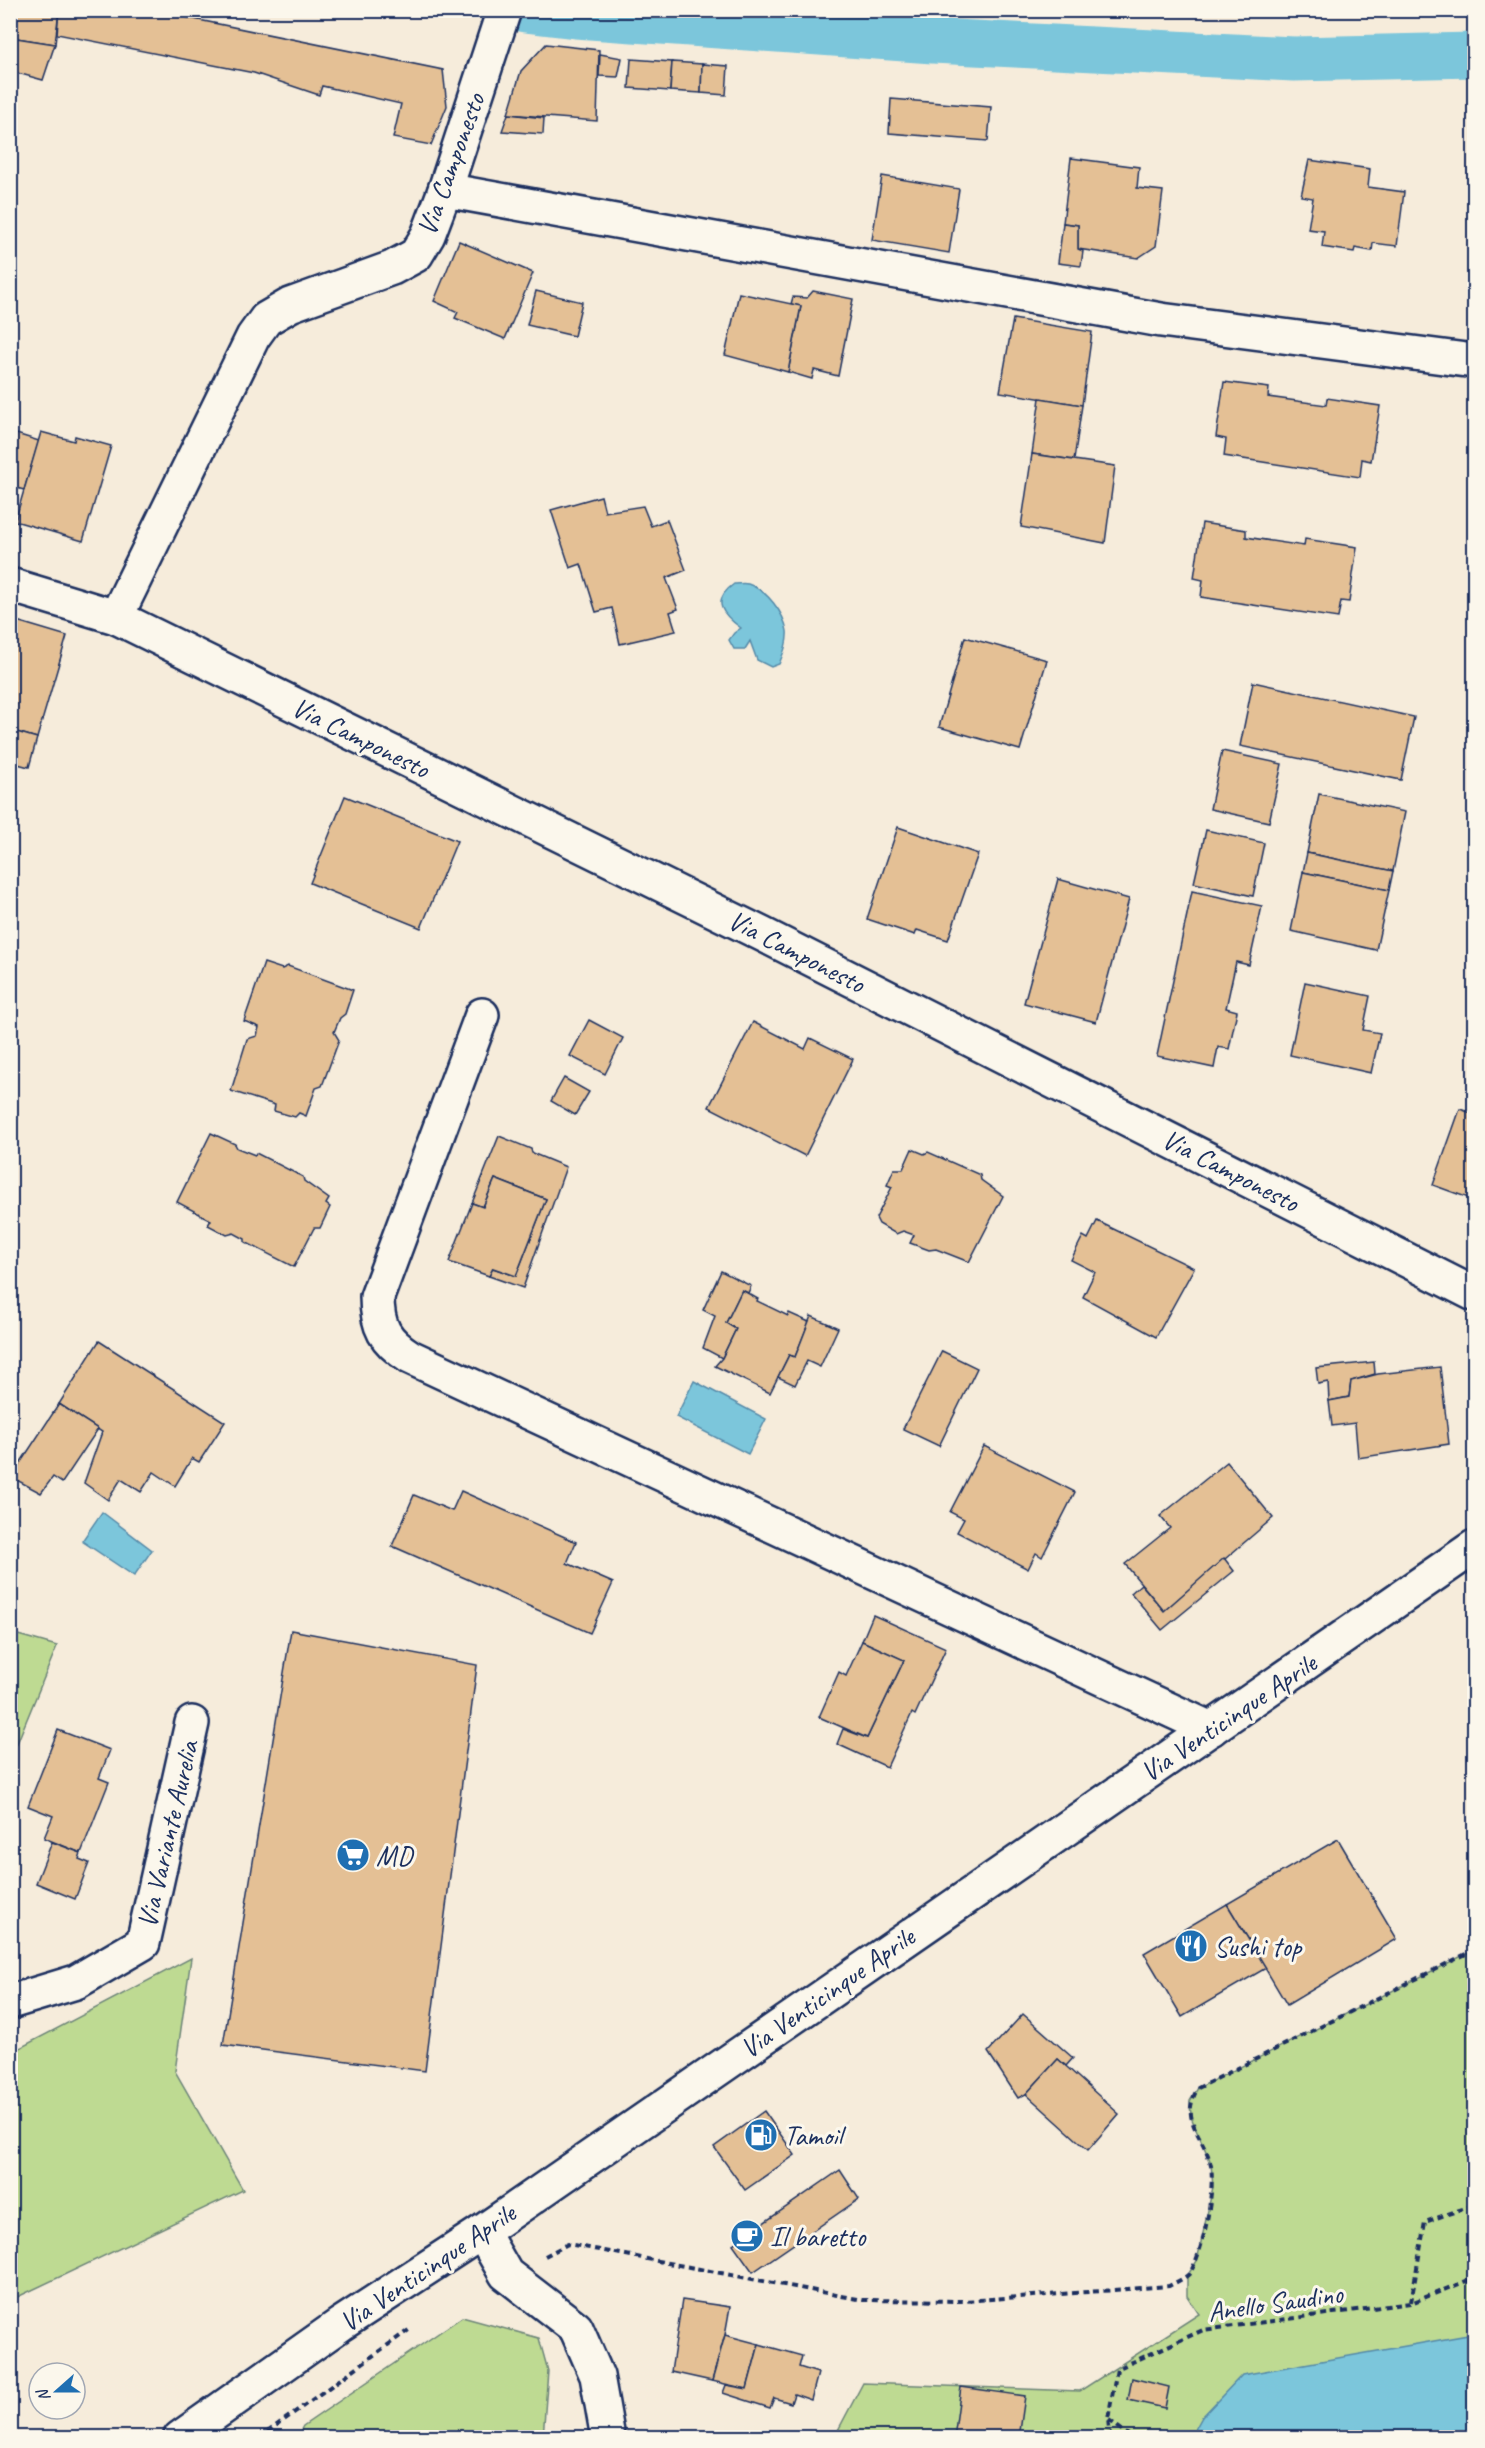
<svg xmlns="http://www.w3.org/2000/svg" width="1485" height="2448" font-family="Caveat,sans-serif">
	<rect width="100%" height="100%" fill="#f6ecdb"/>
	<filter id="ink" filterUnits="userSpaceOnUse"><feTurbulence type="fractalNoise" baseFrequency=".0167" numOctaves="2"/><feDisplacementMap in="SourceGraphic" scale="12" xChannelSelector="R" yChannelSelector="G"/><feConvolveMatrix kernelMatrix="1 2 1 2 8 2 1 2 1" color-interpolation-filters="sRGB"/></filter>
	<g filter="url(#ink)">
		<!-- green -->
		<g fill="#beda92" stroke="#6c8478" stroke-width="1.5">
			<polygon points="11,1633 57,1646 11,1758 10,1633"/>
			<polygon points="1474,1950 1474,2437 834,2438 863,2383 1080,2391 1199,2314 1187,2296 1187,2276 1197,2261 1213,2187 1211,2163 1191,2117 1190,2101 1198,2088"/>
			<polygon points="191,1958 175,2071 243,2190 11,2300 11,2047 20,2048"/>
			<polygon points="462,2317 539,2338 548,2371 543,2437 297,2437 303,2426"/>
		</g>
		<!-- water -->
		<g fill="#7cc6db" stroke="#558aa9" stroke-width="1.5">
			<path d="M734,584C738,584 744,583 748,584C767,590 784,613 787,631C788,643 783,654 779,664L771,667L757,660L750,641L745,649H734L729,640L734,633L741,628C723,615 710,601 734,584Z"/>
			<polygon points="694,1381 766,1419 748,1454 676,1417"/>
			<polygon points="102,1512 152,1550 134,1576 82,1541"/>
			<polygon points="1474,2334 1474,2437 1191,2437 1202,2417 1242,2375"/>
		</g>
		<g fill="none" stroke-linecap="round" stroke-linejoin="round">
			<!-- canal -->
			<polyline stroke="#7cc6db" stroke-width="45" points="525,10 576,16 933,41 1294,59 1474,55"/>
		</g>
		<!-- building -->
		<g fill="#e4c095" stroke="#1b2f5e" stroke-width="1.5">
			<polygon points="10,10 59,10 55,44 10,37"/>
			<polygon points="59,10 150,10 443,70 447,106 431,145 393,138 401,104 322,86 319,95 254,73 57,34"/>
			<polygon points="10,37 55,44 43,80 10,71"/>
			<polygon points="546,44 599,50 597,121 508,114 521,71"/>
			<polygon points="600,54 622,58 618,77 599,76"/>
			<polygon points="631,59 672,62 670,91 629,88"/>
			<polygon points="672,62 702,64 701,93 670,91"/>
			<polygon points="702,64 728,66 726,95 701,93"/>
			<polygon points="891,99 991,107 988,141 889,133"/>
			<polygon points="508,114 544,118 543,134 502,131"/>
			<polygon points="1071,158 1139,167 1137,188 1163,191 1156,246 1138,258 1078,249 1078,225 1063,223"/>
			<polygon points="1309,160 1370,169 1368,187 1404,192 1397,246 1373,243 1372,251 1355,248 1354,252 1322,247 1324,231 1308,229 1313,198 1301,196"/>
			<polygon points="882,176 959,189 949,253 872,240"/>
			<polygon points="1063,223 1078,225 1078,249 1083,251 1081,266 1058,263"/>
			<polygon points="459,241 533,273 505,339 455,318 458,312 434,301"/>
			<polygon points="536,291 582,302 574,336 527,325"/>
			<polygon points="813,291 853,299 838,376 814,370 812,379 788,372 801,306 791,304 793,297 807,298"/>
			<polygon points="739,293 801,306 788,372 725,355"/>
			<polygon points="1013,319 1092,332 1082,405 1000,392"/>
			<polygon points="1224,382 1269,388 1268,397 1326,405 1327,398 1380,406 1371,461 1362,459 1360,477 1224,456 1226,439 1216,437"/>
			<polygon points="1040,398 1082,405 1074,460 1032,454"/>
			<polygon points="10,432 39,441 24,490 10,486"/>
			<polygon points="41,432 74,441 75,436 111,446 83,541 15,521"/>
			<polygon points="1032,454 1115,466 1105,543 1021,527"/>
			<polygon points="1474,460 1474,499 1469,498"/>
			<polygon points="601,496 605,512 643,506 651,526 667,520 686,570 666,578 678,609 670,612 676,631 620,644 612,608 596,612 581,564 570,568 551,510"/>
			<polygon points="1202,523 1246,530 1246,537 1304,546 1305,539 1357,547 1349,602 1341,601 1338,618 1201,597 1203,580 1194,578"/>
			<polygon points="10,619 67,636 37,738 10,730"/>
			<polygon points="965,637 1047,660 1020,750 939,727"/>
			<polygon points="1253,682 1414,717 1401,780 1240,746"/>
			<polygon points="10,730 37,738 29,767 10,762"/>
			<polygon points="1222,751 1282,764 1269,822 1210,809"/>
			<polygon points="1319,794 1405,812 1393,871 1307,853"/>
			<polygon points="345,796 457,841 421,928 310,883"/>
			<polygon points="898,827 978,854 948,940 917,930 915,935 867,919"/>
			<polygon points="1206,830 1264,843 1253,896 1194,883"/>
			<polygon points="1307,853 1393,871 1389,890 1303,872"/>
			<polygon points="1303,872 1389,890 1376,950 1291,931"/>
			<polygon points="1058,879 1129,899 1096,1022 1024,1003"/>
			<polygon points="1192,891 1262,906 1249,965 1236,962 1226,1008 1237,1011 1229,1049 1218,1047 1214,1068 1157,1056"/>
			<polygon points="264,963 282,969 288,966 353,990 345,1014 340,1018 334,1032 339,1040 322,1086 316,1088 306,1116 299,1113 295,1117 274,1111 275,1105 231,1091 247,1039 257,1036 259,1027 244,1021"/>
			<polygon points="1305,982 1370,996 1363,1030 1380,1033 1371,1073 1290,1055"/>
			<polygon points="589,1020 623,1038 605,1074 570,1056"/>
			<polygon points="753,1022 805,1049 810,1038 853,1059 805,1156 709,1107"/>
			<polygon points="564,1078 589,1092 575,1115 551,1101"/>
			<polygon points="1460,1109 1474,1114 1474,1200 1433,1185"/>
			<polygon points="211,1133 235,1144 237,1148 255,1155 256,1153 303,1177 304,1181 329,1199 326,1204 330,1207 320,1228 314,1228 294,1267 245,1242 245,1239 234,1233 227,1235 208,1225 211,1220 177,1202"/>
			<polygon points="499,1136 531,1149 532,1153 566,1167 523,1288 489,1276 493,1268 516,1276 546,1199 495,1179 483,1207 472,1203"/>
			<polygon points="912,1149 924,1154 928,1152 980,1175 981,1180 1003,1196 969,1262 936,1249 929,1250 910,1243 914,1235 903,1231 896,1234 879,1224 876,1218 892,1187 887,1185 894,1169 903,1169"/>
			<polygon points="495,1179 546,1199 516,1276 493,1268 489,1276 449,1262 472,1203 483,1207"/>
			<polygon points="1097,1221 1194,1268 1156,1337 1083,1297 1095,1272 1071,1260 1083,1236 1088,1239"/>
			<polygon points="721,1271 751,1286 748,1293 742,1290 726,1323 736,1329 722,1358 703,1348 715,1316 703,1310"/>
			<polygon points="742,1290 758,1299 757,1301 788,1316 789,1313 809,1322 795,1357 789,1355 770,1393 715,1366 722,1358 736,1329 726,1323"/>
			<polygon points="811,1316 838,1328 820,1367 807,1361 795,1385 778,1377 789,1355 795,1357"/>
			<polygon points="99,1341 225,1422 199,1462 192,1458 175,1486 154,1472 141,1492 121,1479 108,1500 84,1483 102,1432 59,1404"/>
			<polygon points="942,1351 977,1368 939,1446 903,1429"/>
			<polygon points="1374,1362 1375,1374 1351,1381 1349,1397 1329,1401 1328,1382 1318,1384 1316,1368"/>
			<polygon points="1440,1367 1449,1444 1358,1458 1355,1423 1332,1426 1329,1401 1349,1397 1351,1381 1378,1374"/>
			<polygon points="59,1404 98,1429 62,1483 53,1477 41,1493 11,1477"/>
			<polygon points="984,1446 1075,1492 1042,1557 1036,1553 1028,1569 957,1532 964,1519 950,1512"/>
			<polygon points="1227,1462 1273,1518 1164,1611 1125,1564 1170,1528 1160,1516"/>
			<polygon points="461,1491 576,1542 567,1563 613,1583 590,1633 392,1546 414,1495 452,1511"/>
			<polygon points="1224,1558 1234,1571 1162,1630 1131,1593 1141,1584 1164,1611"/>
			<polygon points="873,1615 946,1648 915,1715 912,1713 887,1767 837,1744 843,1729 867,1738 904,1660 862,1641"/>
			<polygon points="291,1630 477,1665 425,2071 223,2045"/>
			<polygon points="862,1641 904,1660 867,1738 819,1717 839,1672 846,1676"/>
			<polygon points="58,1730 110,1750 99,1778 109,1782 81,1853 44,1838 53,1816 28,1806"/>
			<polygon points="1338,1839 1397,1939 1287,2005 1227,1904"/>
			<polygon points="52,1842 81,1853 79,1859 89,1863 75,1899 36,1883"/>
			<polygon points="1227,1904 1266,1968 1182,2017 1144,1953"/>
			<polygon points="1023,2014 1073,2058 1066,2066 1058,2059 1026,2094 1018,2098 988,2052"/>
			<polygon points="1058,2059 1119,2114 1088,2150 1026,2094"/>
			<polygon points="764,2111 795,2155 745,2190 714,2147"/>
			<polygon points="840,2170 859,2199 753,2272 733,2244"/>
			<polygon points="682,2300 730,2307 725,2335 712,2381 671,2372"/>
			<polygon points="725,2335 759,2344 747,2389 712,2381"/>
			<polygon points="759,2344 802,2356 799,2367 818,2373 811,2400 794,2394 791,2403 774,2398 770,2408 723,2393 726,2385 747,2389"/>
			<polygon points="1132,2378 1169,2387 1165,2408 1128,2400"/>
			<polygon points="961,2387 1025,2396 1019,2438 954,2438"/>
		</g>
		<g fill="none" stroke-linecap="round" stroke-linejoin="round">
			<defs>
				<g id="minor">
					<polyline points="445,190 1161,320 1474,361"/>
					<polyline points="10,585 116,617 253,337 266,319 290,305 392,268 416,255 428,235 445,190 504,10"/>
					<polyline points="116,617 762,934 1474,1294"/>
					<path d="M482,1015L377,1297C377,1327 385,1341 410,1357L1211,1729"/>
					<polyline points="10,2002 76,1982 143,1943 192,1723"/>
					<polyline points="482,2232 506,2274 576,2328 597,2376 608,2438"/>
				</g>
				<polyline id="major" points="180,2438 341,2324 482,2232 1474,1547"/>
			</defs>
			<!-- minor casing -->
			<use href="#minor" stroke="#1b2f5e" stroke-width="38"/>
			<!-- major casing -->
			<use href="#major" stroke="#1b2f5e" stroke-width="38"/>
			<!-- path -->
			<g stroke="#1b2f5e" stroke-width="4" stroke-dasharray="6 4.5" stroke-linecap="butt">
				<path d="M545,2256L568,2244L863,2300L965,2301L1169,2286C1176,2282 1184,2279 1189,2274C1203,2255 1215,2189 1211,2166C1205,2135 1178,2121 1198,2088L1474,1950"/>
				<polyline points="1411,2302 1425,2222 1474,2205"/>
				<polyline points="1109,2420 1132,2438"/>
				<polyline points="259,2438 410,2329"/>
				<polyline points="1110,2438 1108,2419 1117,2369 1203,2330 1411,2303 1474,2278"/>
			</g>
			<!-- minor -->
			<use href="#minor" stroke="#fbf7ec" stroke-width="33"/>
			<!-- major -->
			<use href="#major" stroke="#fbf7ec" stroke-width="33"/>
		</g>
	</g>
	<!-- icons -->
	<defs>
		<symbol id="supermarket-disc" viewBox="-11 -11 22 22"><circle r="9.5" fill="#1f6fb2" stroke="#fbf7ec"/><path d="M-6-5.5h2.5l.6 2H6L4.5 2H-2.5L-4.4-4H-6ZM-1.5 3.2a1.3 1.3 0 1 0 .1 0ZM3 3.2a1.3 1.3 0 1 0 .1 0Z" fill="#fff"/></symbol>
		<symbol id="restaurant-disc" viewBox="-11 -11 22 22"><circle r="9.5" fill="#1f6fb2" stroke="#fbf7ec"/><path d="M-5-6h1v4h1v-4h1v4h1v-4h1v5L-1.5 .5V6h-2V.5L-5-1ZM5-6V6H3V1.5H1.5Q1.5-4 5-6Z" fill="#fff"/></symbol>
		<symbol id="fuel-disc" viewBox="-11 -11 22 22"><circle r="9.5" fill="#1f6fb2" stroke="#fbf7ec"/><path d="M-5.5-6h7V0h2V4h1.3V-2.5L3-4.5l.8-.8L6-3V5H2.5V1h-1V6h-7ZM-4.2-4.7v3.2H.2V-4.7Z" fill="#fff"/></symbol>
		<symbol id="cafe-disc" viewBox="-11 -11 22 22"><circle r="9.5" fill="#1f6fb2" stroke="#fbf7ec"/><path d="M-5.5-4.5H6V0H3Q3 3.5 0 3.5H-2.5Q-5.5 3.5-5.5 0ZM3-3.2v2h1.7v-2ZM-6 4.5H4V6H-6Z" fill="#fff"/></symbol>
	</defs>
	<g fill-rule="evenodd">
		<use href="#supermarket-disc" x="334" y="1836" width="38" height="38"/>
		<use href="#restaurant-disc" x="1172" y="1927" width="38" height="38"/>
		<use href="#fuel-disc" x="742" y="2116" width="38" height="38"/>
		<use href="#cafe-disc" x="728" y="2217" width="38" height="38"/>
	</g>
	<g text-anchor="middle" stroke-width="6" stroke-linejoin="round" paint-order="stroke">
		<!-- street labels -->
		<g font-size="28" fill="#1b2f5e" stroke="#fbf7ec">
			<text transform="translate(450 164) rotate(-70)" y="10">Via Camponesto</text>
			<text transform="translate(361 737) rotate(26)" y="10">Via Camponesto</text>
			<text transform="translate(797 951) rotate(27)" y="10">Via Camponesto</text>
			<text transform="translate(1231 1170) rotate(27)" y="10">Via Camponesto</text>
			<text transform="translate(1228 1717) rotate(-34)" y="10">Via Venticinque Aprile</text>
			<text transform="translate(167 1834) rotate(-77)" y="10">Via Variante Aurelia</text>
			<text transform="translate(827 1992) rotate(-35)" y="10">Via Venticinque Aprile</text>
			<text transform="translate(427 2267) rotate(-34)" y="10">Via Venticinque Aprile</text>
			<text transform="translate(1275 2302) rotate(-8)" y="10">Anello Saudino</text>
		</g>
		<!-- poi labels -->
		<g font-size="28" fill="#1b2f5e" stroke="#fbf7ec" text-anchor="start">
			<text x="376" y="1865">MD</text>
			<text x="1214" y="1956">Sushi top</text>
			<text x="784" y="2145">Tamoil</text>
			<text x="770" y="2246">Il baretto</text>
		</g>
	</g>
	<!-- margin -->
	<rect width="1485" height="2448" fill="none" stroke="#fbf7ec" stroke-width="36"/>
	<rect x="18" y="18" width="1449" height="2412" fill="none" stroke="#1b2f5e" stroke-width="2" filter="url(#ink)"/>
	<!-- north arrow -->
	<g transform="translate(57 2391) rotate(249)"><circle r="28" fill="#fbf7ec" stroke="#a1a7b3" stroke-width="1.5"/>
	<path d="M0-4.5L10 22L0 15L-10 22Z" fill="#1f6fb2"/>
	<text y="-9" font-size="16" font-weight="bold" text-anchor="middle" fill="#1b2f5e">N</text>
	</g>
</svg>
